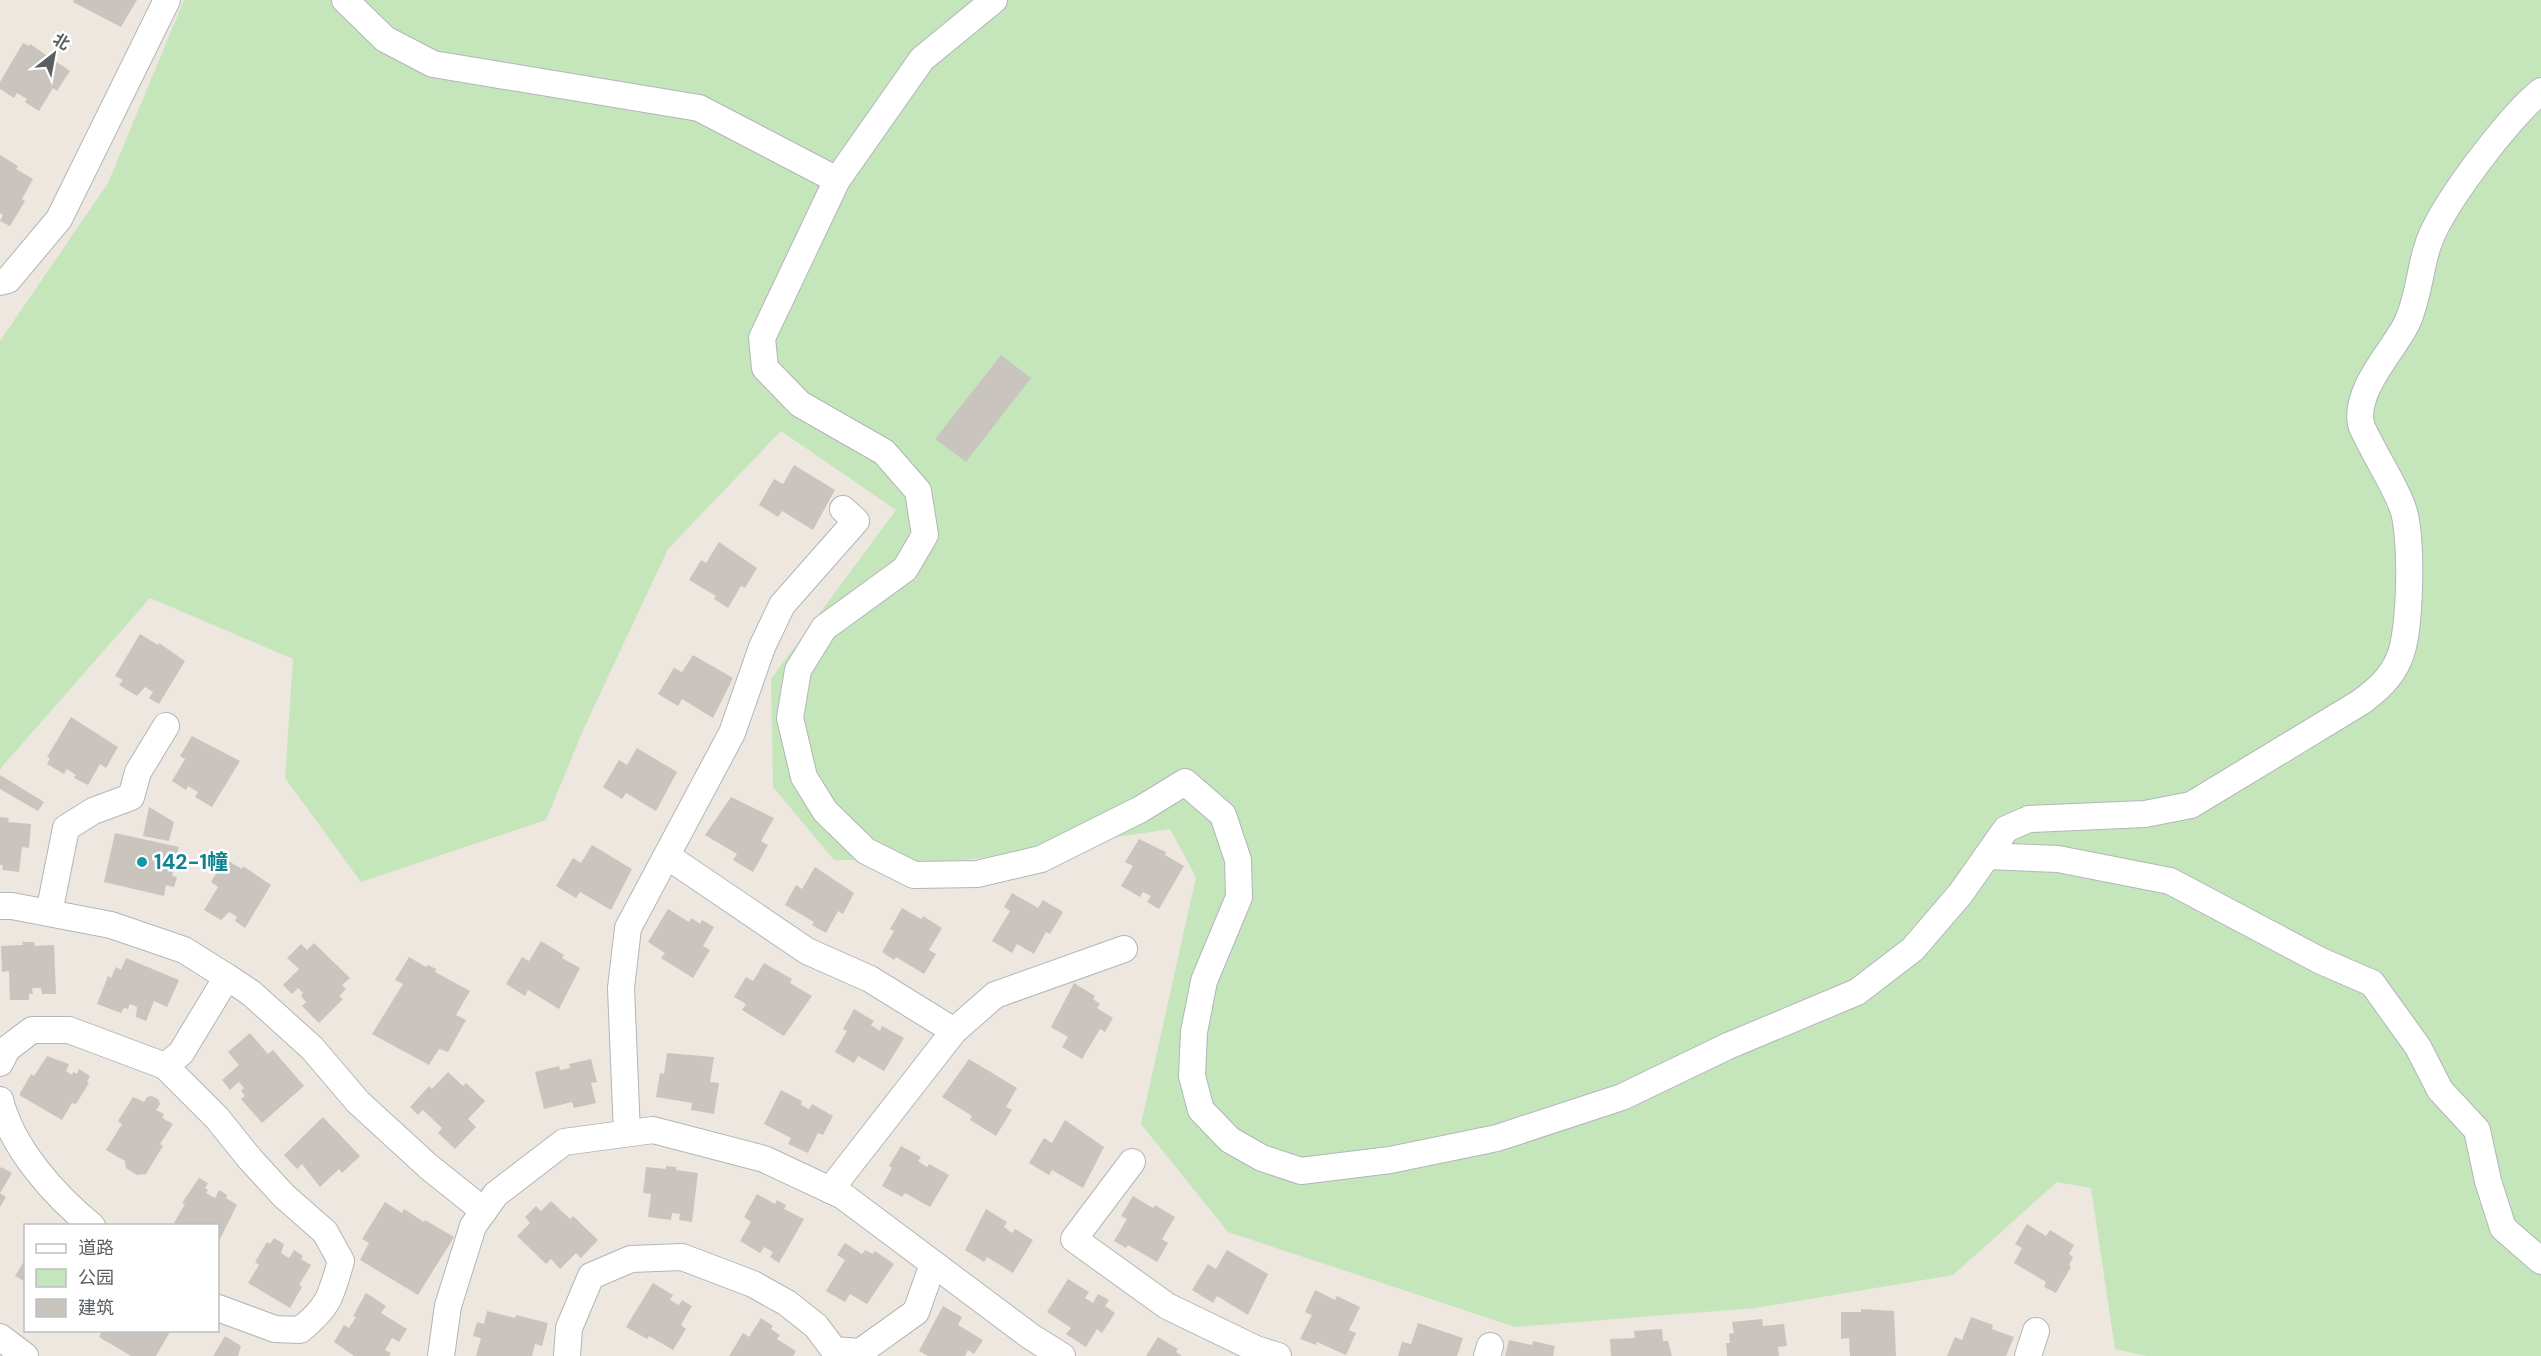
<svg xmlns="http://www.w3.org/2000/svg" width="2541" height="1356" font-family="'DM Sans','Noto Sans SC',sans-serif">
	<rect width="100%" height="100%" fill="#ede7e0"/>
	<!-- green -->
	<polygon fill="#c5e6bb" points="184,0 2541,0 2541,1356 2147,1356 2115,1349 2091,1188 2057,1182 1953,1275 1755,1308 1515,1327 1228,1232 1141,1124 1196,877 1170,829 959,861 834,860 773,787 771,679 896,510 781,431 668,549 584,728 546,820 361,882 285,778 293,659 150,598 0,769 0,341 108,183"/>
	<!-- building -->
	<g fill="#cac4bf">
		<polygon points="74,0 137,0 121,27 73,2"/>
		<polygon points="23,43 29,46 30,44 70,71 57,91 53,88 39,111 25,102 27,99 17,93 14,98 0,89 0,82"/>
		<polygon points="0,155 18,166 16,169 33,179 22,199 25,201 10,226 0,221 3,215 0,213"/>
		<polygon points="1001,355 1031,378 966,462 935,439"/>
		<polygon points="794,465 835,490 813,530 782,511 778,517 759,505 774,479 783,484"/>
		<polygon points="719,542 757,568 745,588 741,586 728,608 714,599 716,596 689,580 701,560 706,563"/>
		<polygon points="140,634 158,645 159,643 185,661 159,704 149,698 153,692 145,687 137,696 119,685 123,680 115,676"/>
		<polygon points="693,655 733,678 713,718 682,699 678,706 658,694 674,668 682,672"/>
		<polygon points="71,717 118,747 106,768 100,764 88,785 74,778 76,775 67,769 64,774 47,764 50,758 47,757"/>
		<polygon points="192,736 240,761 212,807 195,797 198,792 188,786 186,790 172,781 185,759 180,756"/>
		<polygon points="637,748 677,772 656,811 626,793 622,799 603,787 619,760 627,765"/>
		<polygon points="0,775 44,802 38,811 0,789"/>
		<polygon points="731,797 774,818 761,841 768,845 753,872 733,860 737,854 705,835"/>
		<polygon points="149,807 174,822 169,841 143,836"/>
		<polygon points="0,817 9,818 8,822 31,824 29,848 22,847 19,872 2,870 3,865 0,865"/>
		<polygon points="115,833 179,847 172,876 177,877 174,887 166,885 164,896 104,882"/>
		<polygon points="1139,839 1166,852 1165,855 1184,866 1159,909 1147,902 1151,896 1143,892 1140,897 1121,886 1133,866 1125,862"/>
		<polygon points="592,845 632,869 611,910 580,892 576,898 556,886 573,858 581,863"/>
		<polygon points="225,859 242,869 243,866 271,885 245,928 235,921 237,917 229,912 221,920 204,910 218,887 211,882"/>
		<polygon points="815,867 854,893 843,914 838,911 826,933 812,925 814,922 785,905 796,885 802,889"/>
		<polygon points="1012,893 1038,908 1043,900 1063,912 1050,934 1046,932 1034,954 1017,944 1012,953 992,941 1010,911 1004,907"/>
		<polygon points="902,908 921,919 923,916 942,928 929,950 936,954 924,974 896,957 894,960 882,952 894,931 890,929"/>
		<polygon points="668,909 689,922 691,918 700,924 702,920 714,927 703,946 710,950 693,978 661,958 665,953 648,942"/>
		<polygon points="541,941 564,955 562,958 580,968 559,1009 528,990 525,996 506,984 522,957 529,961"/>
		<polygon points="22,942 34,942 35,946 54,945 56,994 42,994 41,988 32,988 33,994 29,994 29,1000 10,1000 9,971 2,972 1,946 23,945"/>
		<polygon points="314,943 350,978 342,985 346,989 339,996 343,999 319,1023 302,1006 306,1002 301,996 303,993 298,988 292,994 283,985 299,969 287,958 301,944 307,950"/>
		<polygon points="409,957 426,967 428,965 436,969 435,972 470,991 456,1015 466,1020 448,1052 439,1049 429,1065 372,1034 403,984 395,980"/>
		<polygon points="126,958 179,980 167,1007 154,1001 146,1021 136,1017 137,1007 130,1004 128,1009 124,1008 121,1013 97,1004 108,976 111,978 116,967 121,970"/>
		<polygon points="764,963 792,979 790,983 812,996 784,1036 742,1010 746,1004 734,997 746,977 753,981"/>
		<polygon points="1074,983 1095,996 1093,999 1100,1004 1097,1008 1113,1018 1105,1032 1100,1029 1082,1059 1062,1047 1068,1037 1051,1027"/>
		<polygon points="854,1009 874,1021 871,1025 880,1031 882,1026 904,1038 884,1071 858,1056 854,1063 835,1052 847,1031 843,1029"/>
		<polygon points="250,1033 268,1054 273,1050 304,1086 262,1123 241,1099 245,1096 241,1091 244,1088 239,1082 230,1090 222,1080 239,1065 228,1052"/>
		<polygon points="667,1053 714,1057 710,1082 719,1083 714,1114 691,1110 692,1103 656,1097 660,1073 664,1074"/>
		<polygon points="47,1056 69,1064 66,1071 72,1075 73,1072 77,1074 79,1069 90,1076 87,1082 89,1083 76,1104 72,1103 62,1120 19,1095 31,1074 34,1076"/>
		<polygon points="591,1059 597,1082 591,1083 596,1103 574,1108 572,1102 544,1109 535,1072 559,1066 560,1070 570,1068 569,1064"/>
		<polygon points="969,1059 1017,1088 1006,1107 1012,1110 996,1136 970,1120 972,1116 942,1097"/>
		<polygon points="448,1072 463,1086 466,1083 485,1101 468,1119 476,1127 455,1149 438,1133 442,1128 423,1110 418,1115 410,1107 429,1086 432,1089"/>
		<polygon points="781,1090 802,1101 801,1105 809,1109 812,1104 833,1116 823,1135 818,1133 808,1153 788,1144 791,1138 764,1124"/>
		<polygon points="152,1096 158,1099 160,1104 156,1110 164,1114 162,1118 173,1124 160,1144 163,1146 146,1174 137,1175 126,1168 125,1161 106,1150 122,1124 118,1121 133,1097 144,1102 147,1097"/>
		<polygon points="323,1117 360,1156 342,1173 339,1169 320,1187 302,1164 297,1169 284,1155"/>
		<polygon points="1065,1120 1104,1147 1083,1188 1052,1170 1049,1175 1029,1163 1044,1138 1052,1143"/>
		<polygon points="901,1146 921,1157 918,1161 927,1167 929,1164 949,1175 930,1207 905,1193 902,1197 882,1186 892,1168 889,1166"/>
		<polygon points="666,1166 676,1167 676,1170 698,1173 692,1222 679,1220 680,1214 672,1213 671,1220 648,1217 651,1194 643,1193 646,1167 666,1169"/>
		<polygon points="1,1167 12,1173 0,1193 6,1197 0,1207 0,1169"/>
		<polygon points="199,1178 208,1183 205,1188 208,1190 206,1193 215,1198 219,1190 227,1195 226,1198 237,1205 218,1243 218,1226 178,1226 174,1223 185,1204 182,1203"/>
		<polygon points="757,1194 775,1204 777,1200 786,1205 784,1209 804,1219 779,1263 770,1257 773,1252 764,1247 760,1253 740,1241 751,1222 744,1217"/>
		<polygon points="1133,1196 1153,1208 1155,1205 1175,1217 1162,1239 1168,1243 1157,1262 1128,1245 1126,1248 1114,1241 1127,1219 1121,1216"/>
		<polygon points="551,1201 570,1219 573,1216 598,1240 581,1258 576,1253 560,1269 551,1259 546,1264 517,1236 530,1223 525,1217 536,1206 541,1211"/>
		<polygon points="385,1202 402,1213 404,1209 424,1222 425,1220 454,1237 418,1295 360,1260 369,1243 362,1239"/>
		<polygon points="986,1209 1007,1222 1004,1227 1012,1233 1015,1229 1033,1240 1013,1273 987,1257 984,1262 965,1250"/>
		<polygon points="2027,1224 2046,1236 2050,1230 2074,1245 2069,1254 2073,1257 2069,1265 2071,1267 2056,1293 2044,1287 2046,1282 2014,1263 2022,1248 2015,1244"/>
		<polygon points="274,1238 284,1244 281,1253 289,1258 294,1250 303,1256 301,1259 311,1265 299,1285 302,1287 290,1308 248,1283 259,1265 255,1262 267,1242 270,1244"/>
		<polygon points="845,1243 862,1254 865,1250 873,1254 875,1251 894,1264 867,1304 850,1294 845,1302 826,1291 845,1260 837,1255"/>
		<polygon points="1227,1250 1268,1274 1248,1315 1217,1296 1213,1303 1192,1290 1208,1264 1216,1269"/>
		<polygon points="26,1258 26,1282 15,1276"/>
		<polygon points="1068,1279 1089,1292 1085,1298 1093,1303 1098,1294 1109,1300 1105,1306 1115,1313 1102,1333 1097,1329 1086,1347 1066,1334 1071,1328 1047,1312"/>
		<polygon points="653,1283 673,1295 670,1300 679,1305 682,1300 692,1306 681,1325 686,1329 673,1350 649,1336 647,1339 626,1327"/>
		<polygon points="1315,1290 1335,1300 1337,1296 1360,1307 1349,1330 1356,1333 1346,1355 1317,1342 1316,1345 1300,1339 1312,1315 1305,1312"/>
		<polygon points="366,1293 386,1306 381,1313 407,1329 399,1342 392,1338 385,1350 391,1353 389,1356 354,1356 334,1342 344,1325 349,1328 356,1317 353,1316"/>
		<polygon points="943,1306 962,1317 958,1325 983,1340 974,1354 968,1350 965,1356 928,1356 919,1351"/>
		<polygon points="1861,1309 1894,1311 1896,1356 1850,1356 1849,1338 1841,1339 1841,1312 1861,1312"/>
		<polygon points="487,1311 515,1318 516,1315 548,1323 542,1346 535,1344 532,1356 476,1356 481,1338 473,1336 477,1322 484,1324"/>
		<polygon points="1971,1317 1993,1325 1992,1329 2014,1337 2006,1356 1947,1356 1955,1337 1962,1340"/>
		<polygon points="761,1318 773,1326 771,1329 780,1335 777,1339 796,1351 793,1356 729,1356 743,1333 749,1337"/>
		<polygon points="1762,1319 1763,1326 1784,1324 1787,1346 1778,1347 1779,1356 1727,1356 1726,1343 1730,1343 1729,1334 1734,1333 1732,1322"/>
		<polygon points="1418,1323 1463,1338 1457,1356 1398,1356 1402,1342 1411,1344"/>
		<polygon points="1662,1329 1663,1341 1668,1341 1672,1356 1611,1356 1610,1339 1635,1338 1634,1331"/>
		<polygon points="103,1330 171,1330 156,1356 131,1356 99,1337"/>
		<polygon points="225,1336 241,1346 238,1356 213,1356"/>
		<polygon points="1158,1337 1178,1349 1176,1352 1182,1356 1146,1356"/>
		<polygon points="1509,1340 1532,1345 1533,1341 1555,1346 1553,1356 1505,1356"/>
	</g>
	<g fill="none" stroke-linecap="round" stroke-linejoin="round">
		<defs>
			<g id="minor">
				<polyline points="345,0 385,39 433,64 699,108 837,180"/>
				<path d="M994,0L922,59L837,180L762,338L765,368L800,404L884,452L918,491L925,535L905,569L824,628L798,670L790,718L804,777L825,811L866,851L914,875L977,874L1041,859L1141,809L1185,782L1223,815L1238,860L1239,897L1204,981L1194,1032L1192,1076L1201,1110L1230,1140L1262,1158L1301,1171L1390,1160L1497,1138L1622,1097L1728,1046L1857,992L1913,949L1961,893L2006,829L2029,819L2145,814L2191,805L2361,702C2377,690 2391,678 2399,659C2411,633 2413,532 2402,506C2394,485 2381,465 2371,445C2368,439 2363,431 2361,424C2354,390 2393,351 2407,323C2419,296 2419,274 2427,248C2438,209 2509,117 2541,91"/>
				<polyline points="0,282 8,280 59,219 167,0"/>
				<polyline points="667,856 807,951 870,979 954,1031"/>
				<polyline points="1987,856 2058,859 2170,881 2321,961 2372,983 2418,1047 2440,1090 2477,1130 2488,1181 2503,1228 2541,1261"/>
				<polyline points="0,906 12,906 111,925 184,950 227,977 251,993 312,1048 358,1102 429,1167 484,1211"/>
				<polyline points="49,913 66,828 93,811 131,797 138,772 166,726"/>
				<path d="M0,1063L7,1049L32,1030H69L165,1066L217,1118L250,1159L284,1196L325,1232L341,1261C331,1296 329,1307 300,1330L275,1329L218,1308"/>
				<polyline points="165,1066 181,1053 227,977"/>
				<path d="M0,1100C12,1148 54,1195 92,1226"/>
				<polyline points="627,1133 621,988 628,928 732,733 762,647 782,605 856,521 843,509"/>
				<polyline points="1132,1162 1074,1239 1167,1306 1256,1349 1278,1356"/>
				<polyline points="830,1190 954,1031 995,995 1124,949"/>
				<polyline points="0,1337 25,1356"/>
				<polyline points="441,1356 448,1306 473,1226 496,1194 564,1142 653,1130 764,1159 843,1196 1030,1336 1062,1356"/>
				<polyline points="567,1356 569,1328 591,1276 631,1259 682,1257 753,1284 787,1303 816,1326 834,1350 860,1352 916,1312 933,1264"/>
				<polyline points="1487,1356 1490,1346"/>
				<polyline points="2028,1356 2036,1331"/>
			</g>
		</defs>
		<!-- minor casing -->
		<use href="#minor" stroke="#b1b6b9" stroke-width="28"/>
		<!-- minor -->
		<use href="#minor" stroke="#fff" stroke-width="26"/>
	</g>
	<!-- markers -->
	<circle fill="#0f9aa8" stroke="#fff" stroke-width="2" cx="142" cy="862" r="6"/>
	<g text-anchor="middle" stroke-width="5" stroke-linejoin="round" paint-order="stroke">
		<!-- culture labels -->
		<g font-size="21" font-weight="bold" fill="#0d838f" stroke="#fff" text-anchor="start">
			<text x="154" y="869">142-1幢</text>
		</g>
	</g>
	<!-- legend -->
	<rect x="24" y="1224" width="195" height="108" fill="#ffffff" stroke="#bdbfc0" stroke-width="1.5"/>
	<rect x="36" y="1244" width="30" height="9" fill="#ffffff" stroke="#bdbfc0" stroke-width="1.5"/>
	<text x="78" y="1254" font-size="18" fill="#595f62">道路</text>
	<rect x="36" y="1269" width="30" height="18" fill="#c5e6bb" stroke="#bdbfc0" stroke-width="1.5"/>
	<text x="78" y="1284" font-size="18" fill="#595f62">公园</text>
	<rect x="36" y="1299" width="30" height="18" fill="#cac4bf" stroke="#bdbfc0" stroke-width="1.5"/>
	<text x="78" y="1314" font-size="18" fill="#595f62">建筑</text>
	<!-- north arrow -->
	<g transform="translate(54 54) rotate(31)" stroke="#ffffff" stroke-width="4.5" paint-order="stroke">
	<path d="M0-4.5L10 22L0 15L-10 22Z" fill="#595f62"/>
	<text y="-9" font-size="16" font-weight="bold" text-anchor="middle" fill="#595f62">北</text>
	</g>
</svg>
